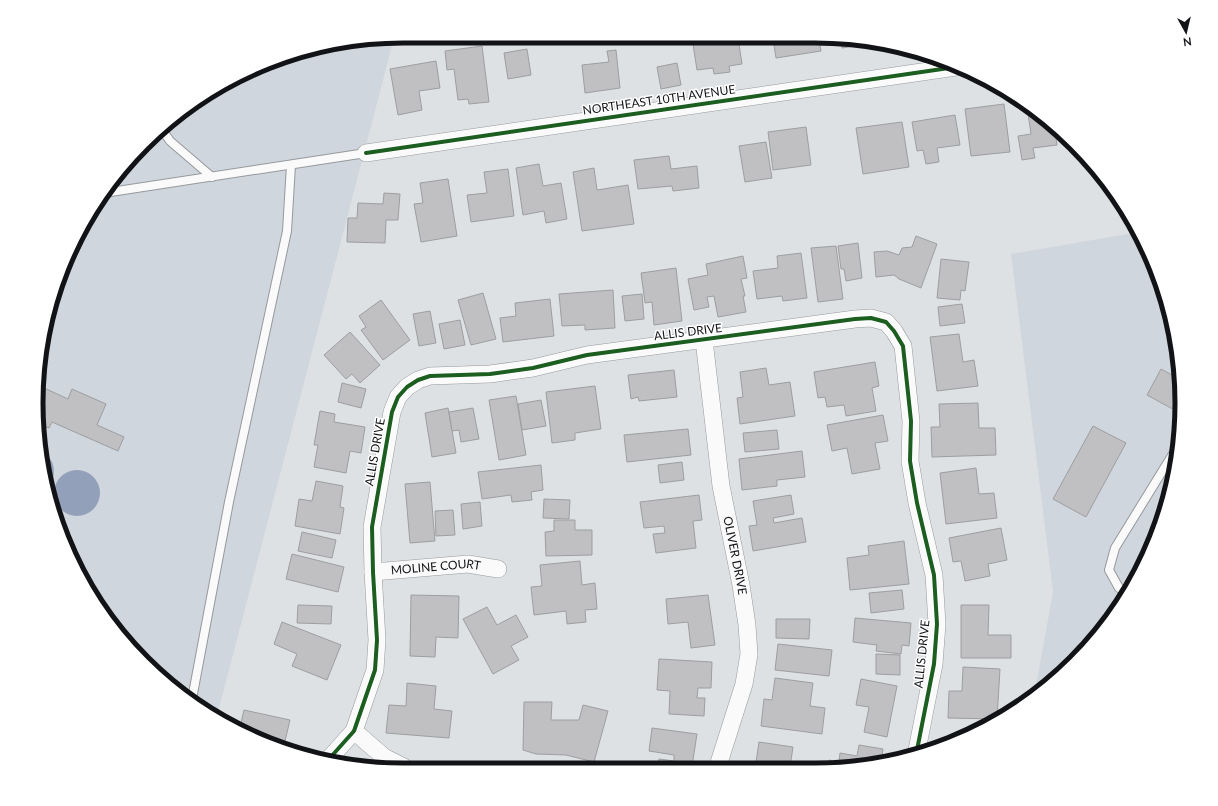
<svg xmlns="http://www.w3.org/2000/svg" width="1218" height="806" font-family="Lato,sans-serif">
	<rect width="100%" height="100%" fill="#dee1e4"/>
	<!-- built -->
	<g fill="#cfd6de">
		<polygon points="394,38 217,716 161,679 85,587 43,475 37,379 64,263 112,179 199,98 285,55"/>
		<polygon points="1139,232 1144,241 1170,308 1181,379 1179,451 1162,521 1133,587 1091,645 1034,697 1053,592 1011,254"/>
	</g>
	<!-- water -->
	<g fill="#93a0b9">
		<path d="M42,452C56,459 57,476 48,488L43,475Z"/>
		<circle cx="77" cy="493" r="23"/>
	</g>
	<!-- building -->
	<g fill="#c0c0c2" stroke="#9d9ea0">
		<polygon points="692,38 709,38 709,40 723,38 738,38 742,64 729,66 730,72 714,74 713,68 697,70"/>
		<polygon points="773,39 819,39 821,51 776,58"/>
		<polygon points="841,39 863,39 876,43 842,48"/>
		<polygon points="482,46 489,102 469,104 468,99 458,100 454,69 447,70 445,51"/>
		<polygon points="527,49 531,75 508,79 504,53"/>
		<polygon points="616,50 620,88 585,93 582,65 609,62 607,51"/>
		<polygon points="436,61 440,88 419,91 422,110 398,115 390,69"/>
		<polygon points="677,63 681,85 661,89 657,67"/>
		<polygon points="1004,104 1010,152 971,156 965,109"/>
		<polygon points="1027,107 1057,127 1060,131 1055,132 1057,145 1033,148 1035,158 1022,160 1018,136 1031,134"/>
		<polygon points="955,115 960,145 937,148 939,162 926,164 923,150 917,151 912,122"/>
		<polygon points="902,122 909,167 863,174 856,128"/>
		<polygon points="806,127 811,165 773,170 768,132"/>
		<polygon points="766,142 772,178 745,182 739,146"/>
		<polygon points="669,156 671,169 697,166 699,188 673,191 672,186 638,189 634,160"/>
		<polygon points="539,164 543,186 561,183 567,219 546,223 544,211 523,215 516,168"/>
		<polygon points="594,168 597,190 628,185 634,224 582,231 573,172"/>
		<polygon points="508,169 514,216 471,222 467,195 487,193 484,172"/>
		<polygon points="448,179 457,236 421,242 414,204 423,203 420,183"/>
		<polygon points="384,193 400,194 398,220 386,220 385,243 347,242 348,218 357,218 358,203 383,204"/>
		<polygon points="916,236 937,244 921,288 899,279 894,275 876,277 874,252 887,251 899,255 902,248 912,247"/>
		<polygon points="858,243 862,278 846,281 844,269 841,269 838,246"/>
		<polygon points="836,246 843,299 818,302 811,248"/>
		<polygon points="801,253 807,298 783,301 782,296 757,299 753,271 778,268 777,256"/>
		<polygon points="743,256 747,278 741,279 745,296 743,296 746,312 718,317 714,296 707,297 709,307 694,310 688,279 708,275 706,264"/>
		<polygon points="941,259 969,262 965,291 961,290 960,300 937,298"/>
		<polygon points="676,268 682,321 654,325 652,302 645,303 641,273"/>
		<polygon points="613,290 615,328 585,330 585,325 562,326 559,294"/>
		<polygon points="483,293 496,339 471,345 458,300"/>
		<polygon points="642,294 644,319 625,321 622,296"/>
		<polygon points="550,299 554,336 503,342 500,318 516,316 515,303"/>
		<polygon points="381,300 410,340 383,360 361,330 366,327 359,316"/>
		<polygon points="962,304 965,323 940,326 938,307"/>
		<polygon points="430,311 436,343 419,346 413,314"/>
		<polygon points="460,320 465,345 444,349 439,324"/>
		<polygon points="350,332 380,365 360,383 352,374 346,379 324,355"/>
		<polygon points="959,334 963,362 974,360 978,386 937,391 930,337"/>
		<polygon points="875,362 879,386 872,388 876,411 846,416 844,405 827,407 825,397 818,398 814,372"/>
		<polygon points="766,368 769,385 790,382 795,416 740,424 737,398 743,397 740,372"/>
		<polygon points="1161,369 1181,380 1180,413 1147,395"/>
		<polygon points="674,370 677,397 639,401 638,397 631,399 628,375"/>
		<polygon points="342,383 366,389 361,408 338,402"/>
		<polygon points="595,386 601,429 575,433 575,440 552,443 546,392"/>
		<polygon points="42,387 68,399 72,389 106,404 97,425 124,437 118,451 52,422 49,428 40,425 38,396"/>
		<polygon points="516,396 526,455 499,460 489,400"/>
		<polygon points="541,400 546,426 522,430 518,404"/>
		<polygon points="978,403 979,428 995,428 996,455 932,457 931,427 940,427 939,404"/>
		<polygon points="448,408 456,453 432,457 425,413"/>
		<polygon points="473,408 479,439 461,442 459,430 452,431 449,412"/>
		<polygon points="320,411 335,414 334,422 365,427 361,453 350,451 346,473 314,467 318,445 314,445"/>
		<polygon points="883,415 888,441 875,443 880,469 852,474 847,448 832,451 827,425"/>
		<polygon points="1093,426 1126,443 1086,517 1053,499"/>
		<polygon points="688,429 691,455 627,462 624,435"/>
		<polygon points="777,430 779,449 745,452 743,433"/>
		<polygon points="802,451 805,477 777,480 777,486 742,490 739,459"/>
		<polygon points="682,462 684,480 660,483 658,465"/>
		<polygon points="541,465 543,490 531,492 532,500 512,502 511,495 482,499 478,472"/>
		<polygon points="976,468 979,494 994,493 997,518 946,524 940,473"/>
		<polygon points="316,481 343,486 340,507 344,508 340,534 295,526 299,499 312,501"/>
		<polygon points="430,482 435,541 410,543 405,484"/>
		<polygon points="699,495 702,520 693,521 696,548 656,553 653,534 665,533 664,526 644,528 640,502"/>
		<polygon points="791,495 794,514 773,518 774,523 802,518 806,542 753,551 749,526 757,525 753,501"/>
		<polygon points="544,499 570,500 569,519 543,518"/>
		<polygon points="480,502 482,526 463,529 461,504"/>
		<polygon points="453,510 455,535 436,536 435,511"/>
		<polygon points="554,520 575,520 575,530 592,530 592,555 546,556 545,532 554,531"/>
		<polygon points="1001,528 1007,560 988,564 990,576 965,581 961,561 953,562 949,538"/>
		<polygon points="302,532 336,540 332,558 298,551"/>
		<polygon points="904,541 909,584 850,590 847,558 869,555 868,546"/>
		<polygon points="292,554 344,567 338,592 286,579"/>
		<polygon points="580,561 582,585 595,583 597,609 585,610 586,622 567,624 566,611 534,615 531,587 542,586 540,565"/>
		<polygon points="902,590 904,609 871,613 869,593"/>
		<polygon points="411,595 459,596 458,638 436,637 435,657 410,656"/>
		<polygon points="708,595 715,645 691,648 688,622 668,624 666,599"/>
		<polygon points="298,605 332,606 331,624 297,623"/>
		<polygon points="961,605 989,605 988,635 1011,635 1011,658 961,658"/>
		<polygon points="487,607 497,625 516,615 528,637 511,646 519,660 493,674 463,619"/>
		<polygon points="855,618 911,623 909,646 902,645 901,654 876,651 877,645 853,642"/>
		<polygon points="776,619 810,619 809,639 776,638"/>
		<polygon points="282,622 341,645 327,680 292,666 297,654 274,644"/>
		<polygon points="778,644 832,650 829,676 775,670"/>
		<polygon points="876,654 900,655 900,675 876,674"/>
		<polygon points="659,659 712,662 711,688 698,688 697,698 705,698 704,716 669,714 670,691 657,690"/>
		<polygon points="963,667 1000,669 997,719 948,718 949,691 962,691"/>
		<polygon points="775,678 813,683 810,706 825,708 822,734 761,726 764,699 772,700"/>
		<polygon points="861,679 897,686 887,737 864,732 869,707 856,705"/>
		<polygon points="407,683 436,686 434,709 452,711 449,738 386,733 389,705 406,706"/>
		<polygon points="524,702 552,702 551,720 579,720 583,705 608,711 594,762 566,755 536,754 523,750"/>
		<polygon points="244,710 290,720 284,745 239,731"/>
		<polygon points="652,728 697,734 692,766 683,765 682,768 657,768 659,759 674,761 674,755 649,751"/>
		<polygon points="759,742 793,747 790,767 756,762"/>
		<polygon points="859,745 883,749 881,762 839,769 828,769 829,760 839,762 840,753 857,756"/>
		<polygon points="752,763 795,769 751,769"/>
	</g>
	<g fill="none" stroke-linecap="round" stroke-linejoin="round">
		<defs>
			<g id="service">
				<polyline points="163,131 170,141 212,177"/>
				<polyline points="104,193 366,153"/>
				<polyline points="1128,593 1119,588 1109,570 1115,548 1179,444"/>
				<polyline points="192,699 229,502 287,231 291,165"/>
			</g>
			<g id="minor">
				<polyline points="366,153 956,67"/>
				<path id="s1" d="M704,340L721,486L741,585L747,625L749,654L744,684L717,769"/>
				<path id="s2" d="M373,572L468,564L498,569"/>
				<polyline points="354,731 384,757 404,767"/>
				<polyline points="329,759 354,731 375,670 377,640 373,572 372,527 392,412 398,397 407,387 418,380 430,376 490,374 533,368 587,355 855,319 871,318 886,322 894,331 903,346 911,421 910,461 917,503 934,575 937,624 934,664 916,755"/>
			</g>
		</defs>
		<!-- service casing -->
		<use href="#service" stroke="#96999b" stroke-width="10"/>
		<!-- minor casing -->
		<use href="#minor" stroke="#96999b" stroke-width="18"/>
		<!-- service -->
		<use href="#service" stroke="#fafafb" stroke-width="8"/>
		<!-- minor -->
		<use href="#minor" stroke="#fafafb" stroke-width="17"/>
		<defs>
			<g id="cycleway">
				<polyline points="366,153 956,67"/>
				<polyline points="329,759 354,731 375,670 377,640 373,572 372,527 392,412 398,397 407,387 418,380 430,376 490,374 533,368 587,355 855,319 871,318 886,322 894,331 903,346 911,421 910,461 917,503 934,575 937,624 934,664 916,755"/>
			</g>
		</defs>
		<!-- cycleway casing -->
		<use href="#cycleway" stroke="#fff" stroke-width="6"/>
		<!-- cycleway -->
		<use href="#cycleway" stroke="#1b5e20" stroke-width="4"/>
	</g>
	<g text-anchor="middle" stroke-width="3" stroke-linejoin="round" paint-order="stroke">
		<!-- street labels -->
		<g font-size="12" fill="#121316" stroke="#fff">
			<text transform="translate(659 100) rotate(-8)" y="4">NORTHEAST 10TH AVENUE</text>
			<text transform="translate(688 332) rotate(-7)" y="4">ALLIS DRIVE</text>
			<text transform="translate(375 452) rotate(-80)" y="4">ALLIS DRIVE</text>
			<text dy="4" stroke="none"><textPath href="#s1" startOffset="218">OLIVER DRIVE</textPath></text>
			<text dy="4" stroke="none"><textPath href="#s2" startOffset="63">MOLINE COURT</textPath></text>
			<text transform="translate(922 654) rotate(-84)" y="4">ALLIS DRIVE</text>
		</g>
	</g>
	<!-- crop -->
	<path d="M0 0H1218V806H0ZM403 43H815A360 360 0 0 1 1175 403V403A360 360 0 0 1 815 763H403A360 360 0 0 1 43 403V403A360 360 0 0 1 403 43Z" fill="#fff" fill-rule="evenodd"/>
	<path fill="none" stroke="#121316" stroke-width="5" d="M403 43H815A360 360 0 0 1 1175 403V403A360 360 0 0 1 815 763H403A360 360 0 0 1 43 403V403A360 360 0 0 1 403 43Z"/>
	<!-- north arrow -->
	<g transform="translate(1186 32) rotate(172)" stroke="#ffffff" stroke-width="3" paint-order="stroke">
	<path d="M0-3L7 15L0 10L-7 15Z" fill="#121316"/>
	<text y="-6" font-size="11" font-weight="bold" text-anchor="middle" fill="#121316">N</text>
	</g>
</svg>
